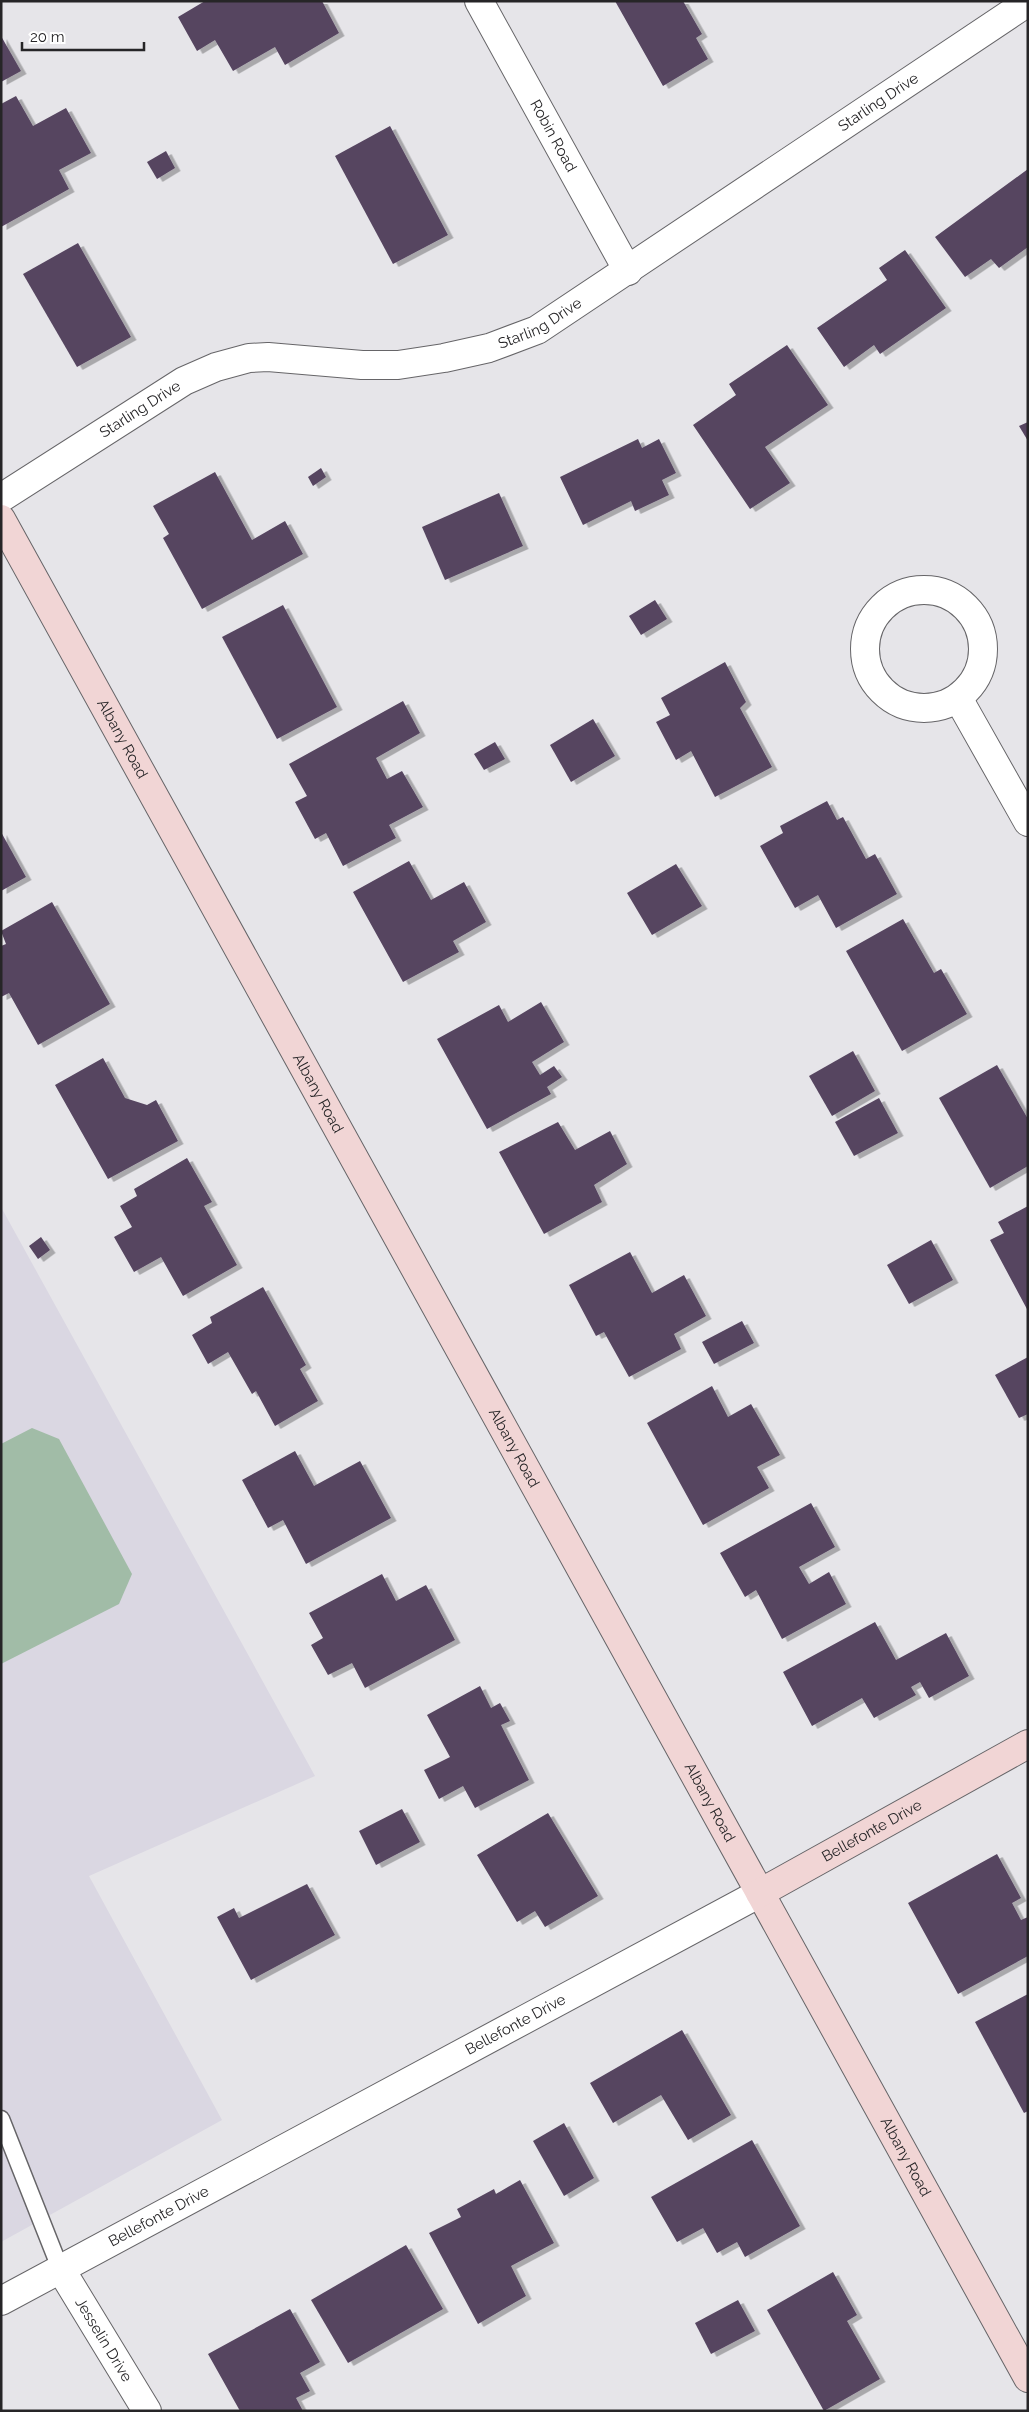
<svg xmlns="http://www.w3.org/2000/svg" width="1029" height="2412" font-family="Raleway,sans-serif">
	<defs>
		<filter id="shadow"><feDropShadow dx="5.5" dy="3" stdDeviation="0" flood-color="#0004"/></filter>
	</defs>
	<rect width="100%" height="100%" fill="#e6e5e9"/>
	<!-- built -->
	<polygon fill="#dad7e2" points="1,1207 315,1776 89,1876 222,2120 1,2242"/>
	<!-- grass -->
	<polygon fill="#a1bca7" points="32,1428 59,1439 132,1574 119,1604 1,1664 1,1444"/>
	<!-- building -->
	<g fill="#564560" filter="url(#shadow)">
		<polygon points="205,1 322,1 339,33 285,65 275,47 233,71 215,40 197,51 178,17"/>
		<polygon points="615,1 683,1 702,34 696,38 708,59 663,86"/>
		<polygon points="1,36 21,71 1,82"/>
		<polygon points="16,96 33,126 66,108 91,153 59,170 69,189 1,227 1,104"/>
		<polygon points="390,126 448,235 393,264 335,156"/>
		<polygon points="166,151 175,168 157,179 147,162"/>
		<polygon points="1028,169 1028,247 999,268 991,259 965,277 935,237"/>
		<polygon points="78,243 131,337 77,367 23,274"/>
		<polygon points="905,250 946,308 880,354 874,345 844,367 817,328 887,280 879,268"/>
		<polygon points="787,345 828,405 765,447 790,483 750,509 693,425 736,395 729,384"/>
		<polygon points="1028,422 1028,441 1019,426"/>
		<polygon points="638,439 642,448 659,439 676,473 662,480 669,495 635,511 631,501 583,525 560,477"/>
		<polygon points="321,468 326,477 313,486 308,477"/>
		<polygon points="215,472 252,540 285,521 303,554 202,609 163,538 169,534 153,506"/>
		<polygon points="499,493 523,546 445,580 422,527"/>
		<polygon points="655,600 667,619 641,635 629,616"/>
		<polygon points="283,605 337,707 277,739 222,637"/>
		<polygon points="725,662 746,702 740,708 772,767 715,797 691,751 676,760 656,722 670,715 661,698"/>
		<polygon points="403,701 420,733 376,758 387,779 402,771 423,807 389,825 396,838 343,866 326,833 315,839 295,802 307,796 289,764"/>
		<polygon points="593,719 615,756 571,782 550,745"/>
		<polygon points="495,742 505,759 484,770 474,754"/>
		<polygon points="827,801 837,820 843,817 866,859 875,854 897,894 836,928 818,895 795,908 760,846 783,833 780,826"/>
		<polygon points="1,832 26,877 1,891"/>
		<polygon points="409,861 431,900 464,882 486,922 453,941 459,952 403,982 353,892"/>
		<polygon points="676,864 702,906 652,935 627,893"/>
		<polygon points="52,902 110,1004 38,1045 9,993 1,997 1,946 6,944 1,931"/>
		<polygon points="903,919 934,973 941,969 967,1014 902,1051 846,951"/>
		<polygon points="541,1002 564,1042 532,1062 540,1075 554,1066 562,1077 547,1087 551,1094 487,1129 437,1039 499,1005 508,1022"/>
		<polygon points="853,1051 875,1091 832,1116 809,1076"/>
		<polygon points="103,1058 125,1098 147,1105 156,1100 178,1141 108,1179 55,1085"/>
		<polygon points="997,1065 1028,1119 1028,1166 990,1188 939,1098"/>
		<polygon points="879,1098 898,1133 854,1156 835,1122"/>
		<polygon points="558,1122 575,1150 610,1131 627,1164 594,1185 602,1202 544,1234 499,1152"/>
		<polygon points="187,1158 212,1202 204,1206 237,1265 183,1296 161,1257 134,1272 114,1237 132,1227 120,1206 137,1196 134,1189"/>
		<polygon points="1028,1206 1028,1311 990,1240 1004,1233 998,1222"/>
		<polygon points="41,1237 50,1250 38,1259 29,1246"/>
		<polygon points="931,1240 953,1280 909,1304 887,1265"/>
		<polygon points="630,1252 652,1293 684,1275 706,1316 674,1334 681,1349 629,1377 604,1332 596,1336 569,1285"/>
		<polygon points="263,1287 306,1365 300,1369 318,1401 275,1426 256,1391 252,1394 228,1352 208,1364 192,1335 212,1323 210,1317"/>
		<polygon points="742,1321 754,1343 714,1364 702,1342"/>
		<polygon points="1028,1357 1028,1414 1019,1418 995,1375"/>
		<polygon points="712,1386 728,1417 751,1404 780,1455 757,1467 769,1488 703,1525 647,1423"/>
		<polygon points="295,1451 314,1486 360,1461 391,1518 306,1564 283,1520 268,1528 242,1480"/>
		<polygon points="811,1503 835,1547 799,1567 809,1584 829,1572 846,1604 782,1639 756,1590 745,1597 720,1553"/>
		<polygon points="382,1574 396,1601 426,1585 455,1640 365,1688 352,1663 328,1675 311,1645 323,1638 309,1613"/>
		<polygon points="875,1622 896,1660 946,1633 969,1676 929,1698 920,1682 911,1687 916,1695 874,1718 862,1698 812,1726 783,1672"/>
		<polygon points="480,1686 491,1708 500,1703 510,1721 501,1725 529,1780 475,1808 463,1786 439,1799 424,1770 450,1757 427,1715"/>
		<polygon points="402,1809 420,1842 376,1865 359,1831"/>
		<polygon points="548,1813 598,1896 545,1927 535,1911 517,1922 477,1855"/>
		<polygon points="997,1854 1021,1898 1012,1903 1021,1920 1028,1917 1028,1956 958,1994 908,1903"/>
		<polygon points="307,1884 335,1935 251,1980 217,1917 234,1908 239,1918"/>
		<polygon points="1028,1994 1028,2111 1024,2113 975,2022"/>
		<polygon points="682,2030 731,2115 688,2140 661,2095 613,2123 590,2083"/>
		<polygon points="564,2123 594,2178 564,2196 533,2141"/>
		<polygon points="752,2140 800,2226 745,2257 737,2242 717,2253 703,2228 677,2242 651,2197"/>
		<polygon points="520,2180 554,2243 511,2266 526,2296 478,2324 429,2233 461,2217 457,2209 494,2189 496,2194"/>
		<polygon points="406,2245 443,2309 348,2363 311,2300"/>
		<polygon points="833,2272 857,2315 847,2321 880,2379 824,2411 767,2310"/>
		<polygon points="738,2300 755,2331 711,2354 695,2323"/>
		<polygon points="290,2309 320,2362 300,2373 310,2391 296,2398 303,2411 240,2411 208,2354"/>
	</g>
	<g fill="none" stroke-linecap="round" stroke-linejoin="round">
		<defs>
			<polyline id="lane" points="1,2119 60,2268"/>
			<g id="street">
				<path id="s1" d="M479,1L628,271"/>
				<path id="s2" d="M1,498L184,381L216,367L249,358L268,357L362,365H398L444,358L489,348L537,330L1028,2"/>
				<circle cx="924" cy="649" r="59"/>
				<polyline points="958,698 1028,822"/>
				<path id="s3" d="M60,2268L147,2411"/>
				<path id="s4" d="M1,2301L760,1893"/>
			</g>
			<g id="secondary">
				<path id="s5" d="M1,519L1028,2378"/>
				<path id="s6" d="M760,1893L1028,1744"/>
			</g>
		</defs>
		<!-- lane casing -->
		<use href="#lane" stroke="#666568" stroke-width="19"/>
		<!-- street casing -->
		<use href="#street" stroke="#666568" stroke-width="30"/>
		<!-- secondary casing -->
		<use href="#secondary" stroke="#666568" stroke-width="30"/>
		<!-- lane -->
		<use href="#lane" stroke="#fff" stroke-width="16"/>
		<!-- street -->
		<use href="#street" stroke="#fff" stroke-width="28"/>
		<!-- secondary -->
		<use href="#secondary" stroke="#f1d5d5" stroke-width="28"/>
	</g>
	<g text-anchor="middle" stroke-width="5" stroke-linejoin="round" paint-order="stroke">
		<!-- street labels -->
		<g font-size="15" fill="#262527" stroke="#fff">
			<text dy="5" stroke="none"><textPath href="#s2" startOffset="990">Starling Drive</textPath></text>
			<text dy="5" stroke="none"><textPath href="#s1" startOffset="154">Robin Road</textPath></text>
			<text dy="5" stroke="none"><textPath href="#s2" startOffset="585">Starling Drive</textPath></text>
			<text dy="5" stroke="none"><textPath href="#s2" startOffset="165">Starling Drive</textPath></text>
			<text dy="5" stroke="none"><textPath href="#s5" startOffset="251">Albany Road</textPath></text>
			<text dy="5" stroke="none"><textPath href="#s5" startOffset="656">Albany Road</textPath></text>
			<text dy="5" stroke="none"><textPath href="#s5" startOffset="1061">Albany Road</textPath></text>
			<text dy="5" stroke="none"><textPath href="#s5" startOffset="1466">Albany Road</textPath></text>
			<text dy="5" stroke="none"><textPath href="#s6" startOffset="128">Bellefonte Drive</textPath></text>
			<text dy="5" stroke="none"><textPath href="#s4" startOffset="584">Bellefonte Drive</textPath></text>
			<text dy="5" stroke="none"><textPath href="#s5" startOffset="1871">Albany Road</textPath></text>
			<text dy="5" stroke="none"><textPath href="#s4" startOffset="179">Bellefonte Drive</textPath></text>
			<text dy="5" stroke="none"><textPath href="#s3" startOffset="84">Jesselin Drive</textPath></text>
		</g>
	</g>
	<!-- border -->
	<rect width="1029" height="2412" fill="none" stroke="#262527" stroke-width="5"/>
	<!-- scale -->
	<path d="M22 42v8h122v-8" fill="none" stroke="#262527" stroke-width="2.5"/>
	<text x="30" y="42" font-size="15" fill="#262527" stroke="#ffffff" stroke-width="4" paint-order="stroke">20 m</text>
</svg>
